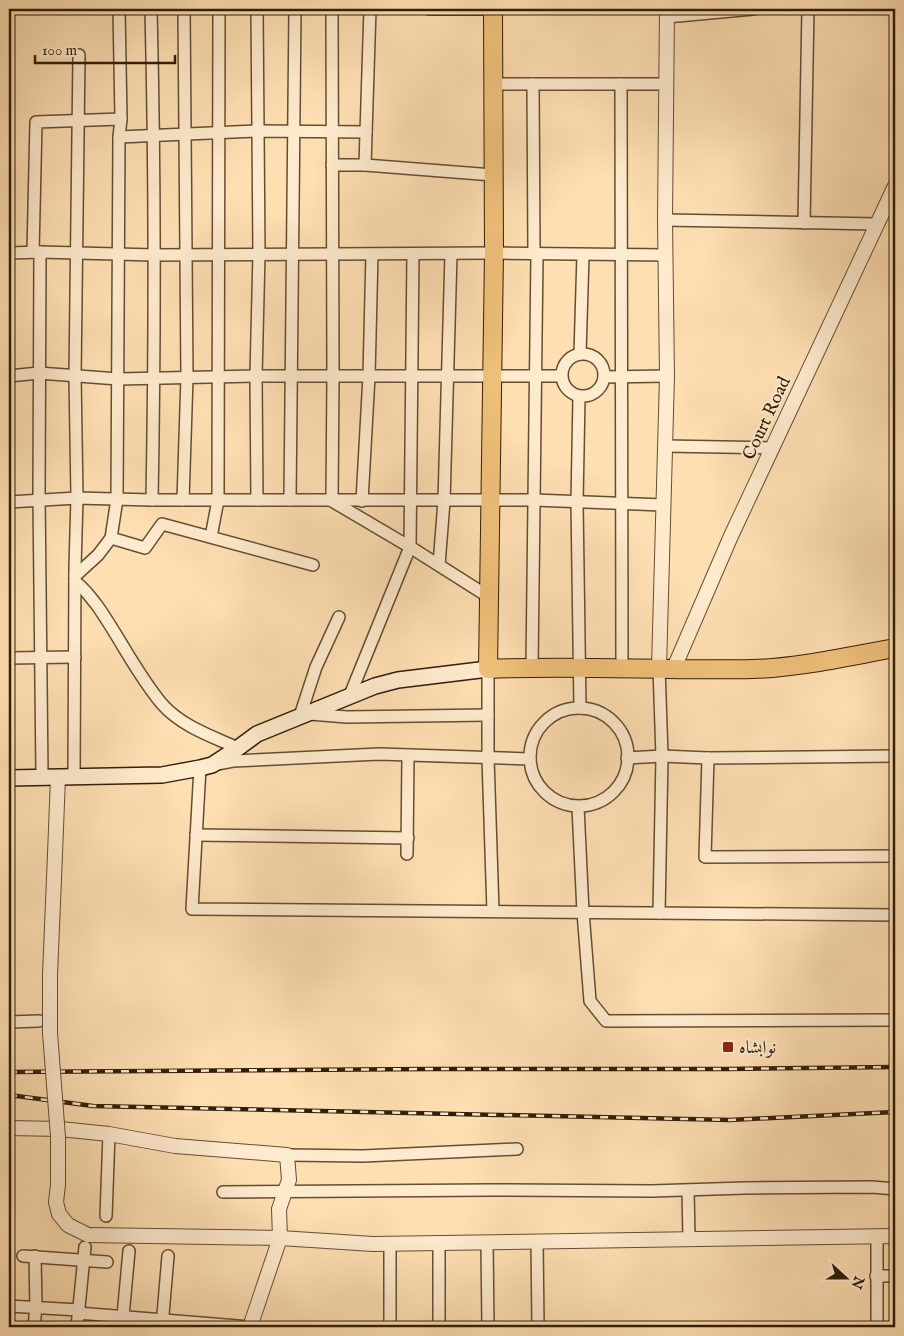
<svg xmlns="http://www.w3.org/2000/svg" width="904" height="1336" font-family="'IM FELL English',Amiri,serif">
	<rect width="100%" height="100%" fill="#fedfb2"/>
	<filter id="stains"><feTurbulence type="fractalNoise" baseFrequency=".004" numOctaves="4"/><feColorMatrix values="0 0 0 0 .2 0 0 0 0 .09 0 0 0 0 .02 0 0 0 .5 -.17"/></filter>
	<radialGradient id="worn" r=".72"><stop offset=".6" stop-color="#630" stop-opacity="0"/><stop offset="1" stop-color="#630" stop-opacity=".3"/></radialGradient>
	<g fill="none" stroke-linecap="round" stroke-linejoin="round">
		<defs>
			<g id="minor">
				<path d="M151,9C155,173 155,336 152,500"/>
				<polyline points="332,9 333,376 332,501 410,547 489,597"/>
				<polyline points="429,9 493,9"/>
				<polyline points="667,17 753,9"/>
				<polyline points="494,84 666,84"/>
				<polyline points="533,84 534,253"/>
				<polyline points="621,84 622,669"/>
				<polyline points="119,137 258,131 366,132"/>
				<polyline points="332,165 365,165 493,175"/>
				<polyline points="365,165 370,9"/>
				<polyline points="665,220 877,224"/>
				<polyline points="804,223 808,9"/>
				<polyline points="33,252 36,122 121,119"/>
				<polyline points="40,252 39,495 42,776"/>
				<polyline points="9,253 40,252 154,255 494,253 666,255"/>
				<circle cx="583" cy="375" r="21"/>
				<polyline points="580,354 583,255"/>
				<polyline points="9,376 39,373 118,379 256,376 561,376"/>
				<polyline points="604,377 667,376"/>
				<polyline points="579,397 577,502 580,708"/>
				<polyline points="665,446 772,448"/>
				<polyline points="183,500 187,377 184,9"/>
				<polyline points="257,500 256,376 259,254 257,9"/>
				<polyline points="290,500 295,9"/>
				<polyline points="362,501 369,376 372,254"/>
				<polyline points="9,502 77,498 152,500 534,500 663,505"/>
				<polyline points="211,537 218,500 219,9"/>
				<polyline points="111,538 145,548 162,524 313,565"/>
				<polyline points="439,565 444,501 451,254"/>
				<polyline points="75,576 98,555 111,538 117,499 119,137 121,119 119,9"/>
				<path d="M75,582C84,587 89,596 96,604C119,636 136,673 162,704C181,726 213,737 238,748"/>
				<polyline points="9,658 75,657"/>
				<polyline points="532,667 537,254"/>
				<polyline points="488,669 488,758 493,911"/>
				<polyline points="350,695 410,547 413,254"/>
				<circle cx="579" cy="757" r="49"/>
				<polyline points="310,714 347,717 488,715"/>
				<polyline points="300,716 316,667 339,617"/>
				<polyline points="627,758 662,756 708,758 895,756"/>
				<polyline points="708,758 705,857 895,856"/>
				<polyline points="217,764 233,761 379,754 530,759"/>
				<polyline points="200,768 192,909 895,915"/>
				<polyline points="74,776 75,567 77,498 75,376 79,55"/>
				<polyline points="578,807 583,912 590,1001 606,1021 895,1020"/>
				<polyline points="196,835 408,838"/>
				<polyline points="407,854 408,755"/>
				<polyline points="659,913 662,756 659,668"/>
				<polyline points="9,1022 39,1021"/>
				<polyline points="287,1155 363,1156 517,1149"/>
				<polyline points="688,1190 689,1239"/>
				<polyline points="223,1192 491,1190 652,1191 744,1188 872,1187 895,1189"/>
				<polyline points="106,1216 109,1134"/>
				<polyline points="877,1237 877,1327"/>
				<polyline points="537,1241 538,1327"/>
				<polyline points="487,1242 488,1327"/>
				<polyline points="23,1256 107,1262"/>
				<polyline points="876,1276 895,1276"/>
				<polyline points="9,1306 79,1310"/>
				<polyline points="78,1313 250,1327"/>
				<polyline points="162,1326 168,1256"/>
				<polyline points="34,1327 36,1307 35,1256"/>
				<polyline points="77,1327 85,1247"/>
				<polyline points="122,1327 129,1251"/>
				<polyline points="390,1327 390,1243"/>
				<polyline points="439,1327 439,1243"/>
			</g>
			<g id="tertiary">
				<polyline points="659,668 667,376 665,220 667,9"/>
				<polyline points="674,668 731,536 895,186"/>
				<polyline points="55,854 58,777"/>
				<polyline points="9,1128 60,1129 109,1134 175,1146 287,1155 289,1180 279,1209 280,1238 250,1327"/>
				<polyline points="88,1235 280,1238 373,1244 895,1236"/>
			</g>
			<polyline id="secondary" points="9,778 162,775 200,768 212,765 238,748 257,734 375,686 398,680 488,669"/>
			<path id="primary" d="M493,9L494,253L488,669C576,665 664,671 753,669C798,668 850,656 895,648"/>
		</defs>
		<!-- minor casing -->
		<use href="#minor" stroke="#644e31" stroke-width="14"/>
		<!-- tertiary casing -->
		<use href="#tertiary" stroke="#644e31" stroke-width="16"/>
		<!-- secondary casing -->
		<use href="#secondary" stroke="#311e06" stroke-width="18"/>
		<!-- primary casing -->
		<use href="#primary" stroke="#311e06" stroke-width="20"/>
		<!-- minor -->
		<use href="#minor" stroke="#feeacd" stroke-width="11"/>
		<!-- tertiary -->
		<use href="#tertiary" stroke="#feeacd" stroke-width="14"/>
		<!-- secondary -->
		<use href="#secondary" stroke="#feeacd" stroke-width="15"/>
		<!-- primary -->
		<use href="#primary" stroke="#efc079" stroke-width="18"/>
		<defs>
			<g id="rail">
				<polyline points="9,1072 431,1069 729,1069 895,1067"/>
				<polyline points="9,1095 93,1106 730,1120 895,1112"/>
			</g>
		</defs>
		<!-- rail casing -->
		<use href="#rail" stroke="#311e06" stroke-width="4.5"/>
		<!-- rail -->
		<use href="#rail" stroke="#feeacd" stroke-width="2.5" stroke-dasharray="8" stroke-linecap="butt"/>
		<defs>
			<polyline id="tertiary-bridge" points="55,854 50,975 50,1033 58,1137 58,1185 56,1202 59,1214 68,1225 88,1235"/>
		</defs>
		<!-- tertiary-bridge casing -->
		<use href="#tertiary-bridge" stroke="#644e31" stroke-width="16" stroke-linecap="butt"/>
		<!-- tertiary-bridge -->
		<use href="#tertiary-bridge" stroke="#feeacd" stroke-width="14"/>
	</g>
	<!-- markers -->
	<rect fill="#8f2418" stroke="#feeacd" stroke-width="2" x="722" y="1041" width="12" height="12" rx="2.5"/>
	<g text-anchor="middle" stroke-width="4" stroke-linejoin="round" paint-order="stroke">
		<!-- street labels -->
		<g font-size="18" fill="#311e06" stroke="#feeacd">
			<text transform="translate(766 418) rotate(-65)" y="6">Court Road</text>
		</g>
		<!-- poi labels -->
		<g font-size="18" fill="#311e06" stroke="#feeacd" text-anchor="start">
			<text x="739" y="1053">نوابشاہ</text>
		</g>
	</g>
	<!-- margin -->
	<rect width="904" height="1336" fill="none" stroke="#fedfb2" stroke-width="30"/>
	<rect x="10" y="10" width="884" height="1316" fill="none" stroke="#311e06" stroke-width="2.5"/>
	<rect x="15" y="15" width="874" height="1306" fill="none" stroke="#311e06"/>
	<!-- north arrow -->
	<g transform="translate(846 1278) rotate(111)" stroke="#feeacd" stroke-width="4" paint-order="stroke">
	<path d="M0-4L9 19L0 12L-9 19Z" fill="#311e06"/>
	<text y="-8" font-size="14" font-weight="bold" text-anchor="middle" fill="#311e06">N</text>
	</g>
	<!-- scale -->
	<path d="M35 55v8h140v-8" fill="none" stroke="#311e06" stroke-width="2.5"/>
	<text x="42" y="55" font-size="15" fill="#311e06" stroke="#feeacd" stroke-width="4" paint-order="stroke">100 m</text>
	<rect width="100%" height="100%" filter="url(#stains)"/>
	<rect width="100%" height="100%" fill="url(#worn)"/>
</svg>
